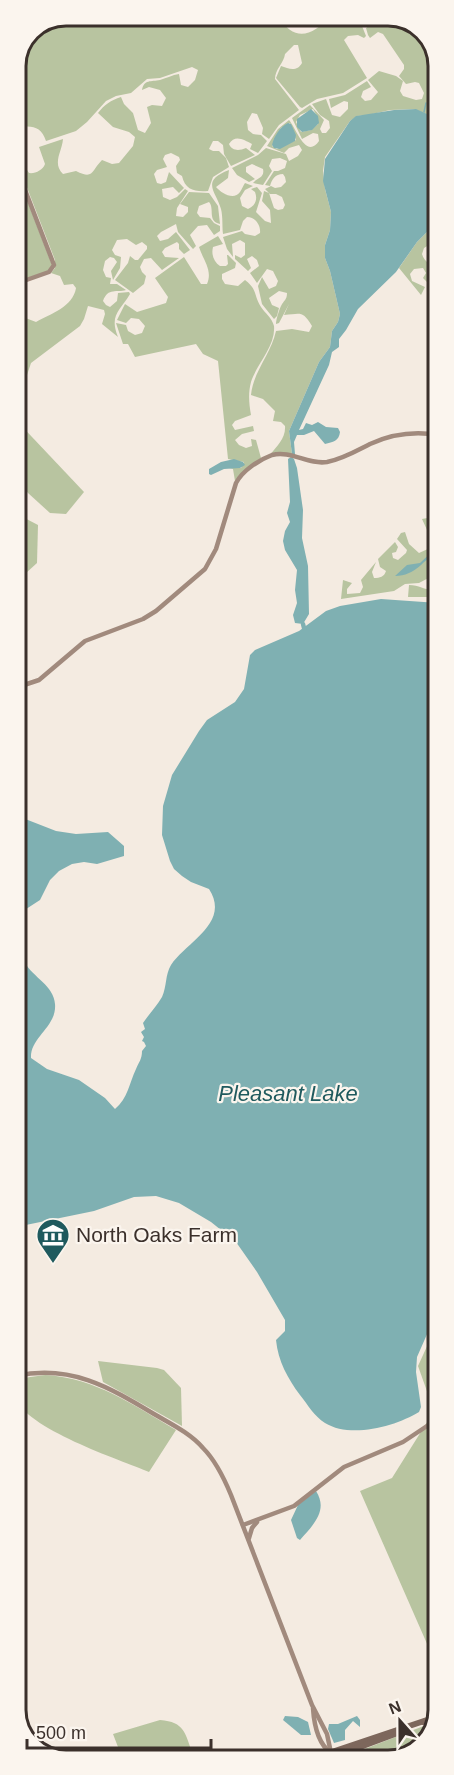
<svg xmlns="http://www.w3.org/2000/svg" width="454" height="1775" font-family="Arial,sans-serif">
	<rect width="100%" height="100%" fill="#f4ebe1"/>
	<!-- green -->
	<g fill="#b8c4a0" fill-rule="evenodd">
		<path d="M66,15H276C297,44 310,36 333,15H363L357,16L356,19L360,21L366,36L364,38L358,35L348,36L344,40L367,78L343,93L317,99L302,108L300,107L276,78L281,66C289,69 297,72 302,63L298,45H294L285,54C284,63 275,69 275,79L299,110L279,125L269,139L262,134L263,128L257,114L252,113L247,122L248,130L253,134L261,135L267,141L258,153L250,149L252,144C244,140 235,134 229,144C232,151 239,151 246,148L255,155L231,166L224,154L223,145L218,141H213L209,149L213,151H219L226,158L229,167L213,177L208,191C195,192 185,190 182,176L177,173L176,166L180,160L179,157L171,153L165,155L163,159L167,167L157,170L154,174L157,183L161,184L166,182L169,172L184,188L179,193L173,187L162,189L163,197L170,200L177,197L185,189L188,191L177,208L176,216L183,217L188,212V207L180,204L189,192L209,193L218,206L220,224C207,221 215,209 209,202L199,206L197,213L200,217L210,218L214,223L220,226V231L214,235L207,225L198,226L190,235L196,246L193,249L178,232L176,224L161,232L157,236L160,241L168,239L176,232L190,250L184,254L179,249V244L177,242L165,248L162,252L165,257L179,258L162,270L151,258L144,259L140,267L142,272L146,276L144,284L133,293L115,280L128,263L130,256L135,260H138L147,249V246L142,242L136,245L127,239L117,240L112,250L115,255L121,257L120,268L113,280L111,271L117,262L114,258L110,257L105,261L103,270L106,277L111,278L110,284H117L126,290C117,293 108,287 103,301L106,305L110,307L117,301L118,293L129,292L130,294C120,311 109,315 118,337L102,324L105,314L104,310L88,306L84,319L80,326L31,363L23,387L15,396V314L36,322C50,314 73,307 76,288L73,284L64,285L60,276L51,273L55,268V260L16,159L22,156L23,164L29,173C35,174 43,170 45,164L39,147L63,139C62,152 52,163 63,174L76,171C94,180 91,171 102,160L112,164L119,163L133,146L135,137L129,132L113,127L98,113C104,105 111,100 121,97L124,104L133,113L138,130L145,133L151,123L147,107L152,105L162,106L166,98L160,90L149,87L142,90C144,79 151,82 160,80C167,78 172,75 179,74L181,85L188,87L195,80L198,70L192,67L160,78L147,79L131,93L116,96L106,101L87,122L76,131L46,141C41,125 30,125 15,128V65L30,30Z"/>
		<path d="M372,15H394L422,28L438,56V119L414,109L390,110L368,115L357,116L350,121L325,157L323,171L325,189L331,212L330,230L325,245V258L330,271L340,314L338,322L332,331L330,347L319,362L289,431L292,454L270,455C277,446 286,438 285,426L281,422L273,421L275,411L263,399L251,395C253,372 271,354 276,331L292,329L309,332L312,326C302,310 301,314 284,315L289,304L279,323L276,324C276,320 279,310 281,306C284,300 287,300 287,293L279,291L269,298L272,305L279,308L277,316L274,319L262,304L258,286L262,277L269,289L276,286L278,281L273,271L267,269L257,283L250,273L259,266L257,260L252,256L247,259L251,268L248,271L235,259V255L241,258L245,255V243L240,240L232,244L233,257L227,249L223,237L242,231L245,234L255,236L260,233C261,225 255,217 247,217L243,221L240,230L223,234C222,226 223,217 221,209C216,191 200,181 229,170L228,178L216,187C221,193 234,201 240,192C242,189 243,186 245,183L253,186L245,190L240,198L242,206L248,209C255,206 258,200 255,192L251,189L257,187L262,193L256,212L265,221L271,223L270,210L262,201L264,191L269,193L274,208L278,210L283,209L285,205L282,197L276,194H270L265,189L271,186L275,188L281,187L286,182L285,177L283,174C275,174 272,179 270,186L265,185L274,171H278L285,168L287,161L280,158L272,159L269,166L272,171L263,185L253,183C257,178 265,178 263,169L252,164L246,167V172L255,179L249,182L237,175L232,168L258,155L266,148L286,154L289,161L298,156L302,150L299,145L289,148L284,153L267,146L278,129L289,120C296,128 306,160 319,141L318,134L313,133L302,139L292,118L310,105L324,120L320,129L322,133H326L330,128L329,121L320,115L312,104L326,99L332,115L340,117L348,109V102L344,101L331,108L329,99L345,95L367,81L371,87L363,91L361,97L365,101L371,100L378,92L368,80L379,71L396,76L403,81L400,91L403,96L416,100L422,99L424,93L419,83L415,82L406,84L399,76L404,69V65L383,34L378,32L370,38L368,35L366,28L375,22V18ZM313,109L318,118V124L311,130L301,132L296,122L300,115ZM290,123L296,140L277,149L272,146L281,128Z"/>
		<polygon points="15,169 52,265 48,271 15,282"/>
		<path d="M438,221V255L435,246L432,243L424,248L422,254C424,262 432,265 437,272L428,283L423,278L426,273L423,268L414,269L410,274L412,281L425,287L421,295L399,268L417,242Z"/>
		<path d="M218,236L223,244L213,247C211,255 214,262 220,266H226L228,264L227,255H228L236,263L235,268L222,274V279L225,284L238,286L245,280C258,290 253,294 261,307C265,313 272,318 274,326C276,346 256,365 251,382C248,393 249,404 251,415L235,421L232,425L235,430L253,426L254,431L242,434L235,440L239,445L246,448L252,446L251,439L256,440L261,458L235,481L233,469L229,468H241L244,462L228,459L218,361L203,354L196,344L135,357L128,344H123L116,323L126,325L128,331L135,335L142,333L145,326L139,319L131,318L126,323L117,320L125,304L137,312L166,303L168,297L155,278L184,257L201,284H207C213,270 203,260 199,247Z"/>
		<polygon points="15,419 84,492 66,514 50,513 28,493 15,476"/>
		<polygon points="15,513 38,525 37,563 15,583"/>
		<path d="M438,516V521L433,520L431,523L434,537L438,540V573L419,583L405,584L394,591L341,599L343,580L352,583L347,589V594L360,593L363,587L361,580L376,562L372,572L374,578C380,578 384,577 386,571L380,567L378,559L395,542L398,547L396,552L392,553L393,558L398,560L406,553L407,550L397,539L401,533L405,532L409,544L419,553L430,548L433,543L422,519Z"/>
		<path d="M409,585C419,585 424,590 434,590V597H408Z"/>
		<polygon points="439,1320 439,1708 432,1711 427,1679 428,1646 360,1491 392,1478 434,1411 418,1366"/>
		<polygon points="98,1361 157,1368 164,1370 181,1388 182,1426 103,1382"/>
		<path d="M45,1375C96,1378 133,1405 176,1430L149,1472C121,1460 23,1428 16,1397C14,1392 16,1384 16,1379Z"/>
		<path d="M160,1720C185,1722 185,1733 193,1755L213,1749L217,1759L123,1760L113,1734Z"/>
		<polygon points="434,1722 427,1742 398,1759 339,1759"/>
	</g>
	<!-- water -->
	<g fill="#7fb0b2">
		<polygon points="311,109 318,116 319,123 312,130 302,132 297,127 297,119"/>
		<path d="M416,109L438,119V221L417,242L396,272L358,309L346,330L339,339V347L332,352L329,365L299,430L303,429L306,423L312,425L318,422L326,427L338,428L340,432C339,441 333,442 325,444L314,431L304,435H297L294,442L295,454H292L289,431L319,362L330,347L332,331L338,322L340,314L330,271L325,258V245L330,230L331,212L323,181L325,159L350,121L356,116L394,110Z"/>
		<path d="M288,123L291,124L296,135L295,141L280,149L274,148L272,145C274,136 280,127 288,123Z"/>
		<polygon points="291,457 294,459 297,468 303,510 302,538 308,566 309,614 303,624 295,623 293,615 297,603 295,590 297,570 285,550 283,541 285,531 290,522 287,513 290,502 288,459"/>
		<polygon points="234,459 243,462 245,465 240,468 224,469 211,475 209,474 209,469 221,462"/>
		<path d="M435,549L438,551C423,560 416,576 395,576L407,565L420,563Z"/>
		<path d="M381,599L438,603L439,1307L417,1357L416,1372L421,1407L419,1412C396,1426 351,1439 325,1423C314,1416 308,1405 300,1395C288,1379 278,1361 276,1340L285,1331V1320L257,1272L236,1242L211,1222L179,1203L156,1196L134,1197L94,1211L16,1227L15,815L56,831L76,834L108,832L124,846V856L97,864L84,862L72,864L59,871L50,880L40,900L20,913C15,929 16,949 25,963C33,977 54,986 55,1004C57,1027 30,1037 31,1058L47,1069L79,1080L105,1098L115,1109C128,1098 129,1084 136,1069C139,1062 142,1059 142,1051L146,1046L144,1042L142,1041L144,1037L141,1032L145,1029L143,1023C149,1014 157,1006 162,997C167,986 165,975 171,965C186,942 231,923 209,889L191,882L182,876L174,869L170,861L162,835L163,806L172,775L199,731L207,720L235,702L244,689L250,655L255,650L299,631L326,611L340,606Z"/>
		<path d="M316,1491C329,1511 312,1526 300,1540L297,1538L291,1520L298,1505Z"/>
		<polygon points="285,1716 298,1717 308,1722 311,1735 301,1735 283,1720"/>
		<polygon points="357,1716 360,1720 360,1727 353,1721 345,1730 345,1740 334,1743 328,1729 329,1724 338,1724"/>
	</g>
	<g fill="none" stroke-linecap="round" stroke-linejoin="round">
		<!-- stream -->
		<polyline stroke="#7fb0b2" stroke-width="1.5" points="424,112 426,103"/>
		<!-- river -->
		<polyline stroke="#7fb0b2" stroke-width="4.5" points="303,624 304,628"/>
		<!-- secondary -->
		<g stroke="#a18a7d" stroke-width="4.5">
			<polyline points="15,164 54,265 49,272 15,284"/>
			<path d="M15,688L39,680L85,641L143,619L156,611L205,569L216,549L236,483C243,470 259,460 272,455C291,450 308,465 327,462C343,459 356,451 370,444C392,434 414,431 438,435"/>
			<path d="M16,1376C70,1364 109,1387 154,1414C171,1424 190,1433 203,1448C216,1461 224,1478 231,1495L312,1705L327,1734L331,1753"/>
			<polyline points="243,1525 294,1506 344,1467 403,1442 439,1418"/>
			<polyline points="249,1538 252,1528 257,1522"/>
			<path d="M313,1708C314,1724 317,1743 331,1753"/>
			<path d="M40,1751C54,1747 77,1751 88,1760"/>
		</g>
		<!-- primary -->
		<g stroke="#7d675c" stroke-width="6">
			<polyline points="423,1722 436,1717"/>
			<polyline points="311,1759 427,1720"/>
			<polyline points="328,1759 403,1731"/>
		</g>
	</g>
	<!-- icons -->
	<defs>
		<symbol id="museum-pin" viewBox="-11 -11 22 30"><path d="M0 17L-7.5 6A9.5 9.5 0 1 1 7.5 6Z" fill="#1f5a5e" stroke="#fbf5ee"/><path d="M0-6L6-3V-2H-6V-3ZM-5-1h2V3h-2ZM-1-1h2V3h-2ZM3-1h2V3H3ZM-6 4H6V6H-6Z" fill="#fff"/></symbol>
	</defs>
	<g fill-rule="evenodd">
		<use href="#museum-pin" x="34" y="1216" width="38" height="52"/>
	</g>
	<g text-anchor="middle" stroke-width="4.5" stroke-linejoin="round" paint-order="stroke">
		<!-- poi labels -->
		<g font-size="21" fill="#3b302b" stroke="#fbf5ee" text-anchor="start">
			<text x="76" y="1242">North Oaks Farm</text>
		</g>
		<!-- water labels -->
		<g font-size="22" font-style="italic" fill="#1f5a5e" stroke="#fbf5ee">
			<text x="288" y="1101">Pleasant Lake</text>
		</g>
	</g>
	<!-- crop -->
	<path d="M0 0H454V1775H0ZM66 26H388A40 40 0 0 1 428 66V1710A40 40 0 0 1 388 1750H66A40 40 0 0 1 26 1710V66A40 40 0 0 1 66 26Z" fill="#fbf5ee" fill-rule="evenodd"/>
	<path fill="none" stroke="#3b302b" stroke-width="3" d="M66 26H388A40 40 0 0 1 428 66V1710A40 40 0 0 1 388 1750H66A40 40 0 0 1 26 1710V66A40 40 0 0 1 66 26Z"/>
	<!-- north arrow -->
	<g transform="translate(400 1721) rotate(339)" stroke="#fbf5ee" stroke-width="4.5" paint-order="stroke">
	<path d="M0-4.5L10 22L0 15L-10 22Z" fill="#3b302b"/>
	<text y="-9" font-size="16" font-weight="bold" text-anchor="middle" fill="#3b302b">N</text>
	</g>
	<!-- scale -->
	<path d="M27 1739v9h184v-9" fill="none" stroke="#3b302b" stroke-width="3"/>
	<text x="36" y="1739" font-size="18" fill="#3b302b" stroke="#fbf5ee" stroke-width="4.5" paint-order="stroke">500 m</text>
</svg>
